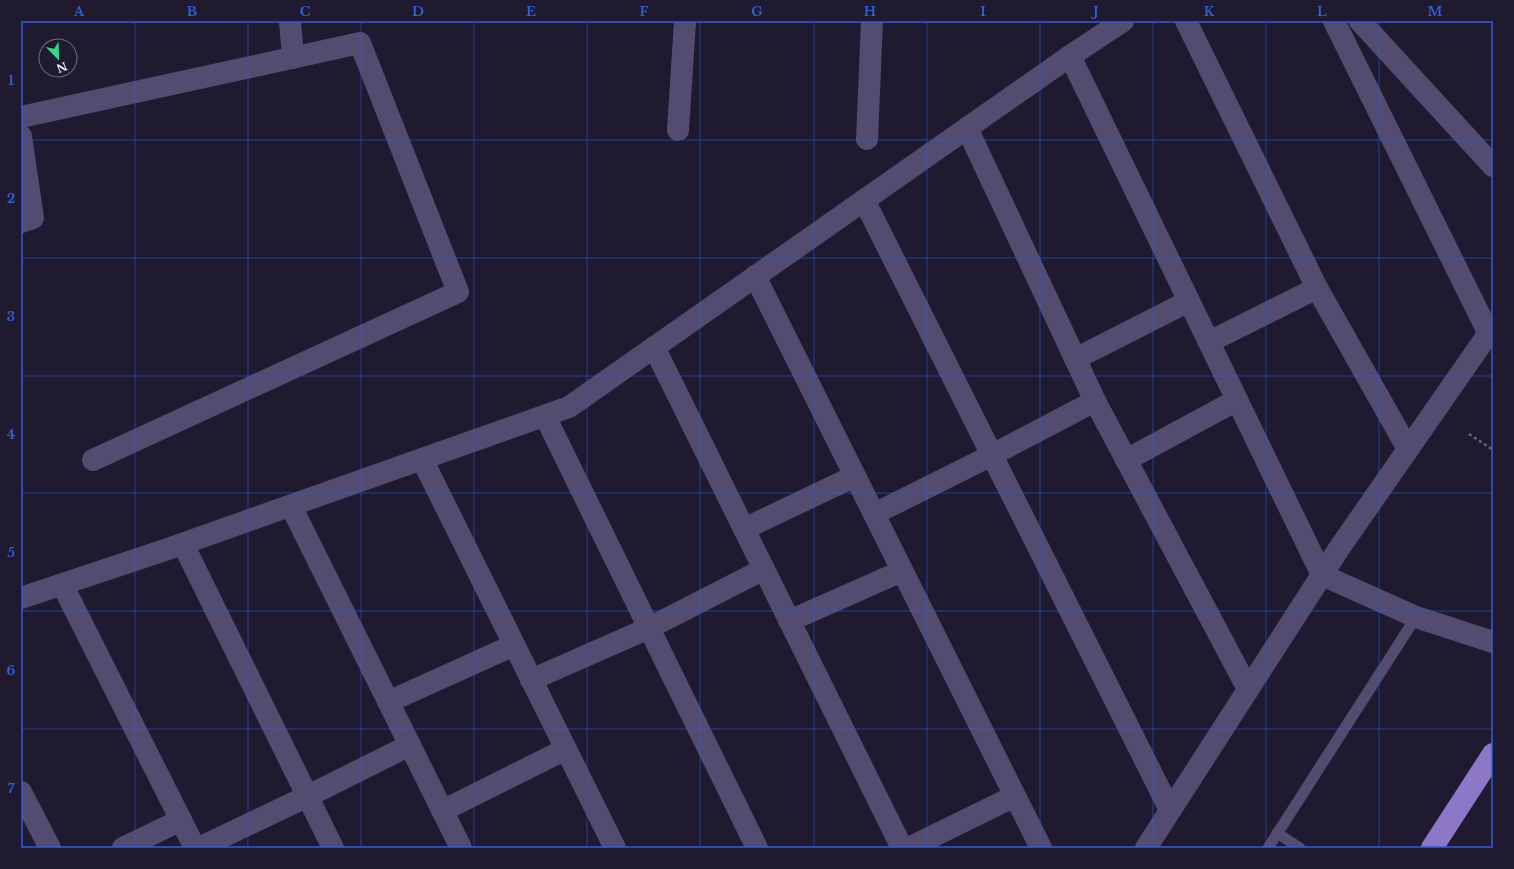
<svg xmlns="http://www.w3.org/2000/svg" width="1514" height="869" font-family="'Libre Baskerville',serif">
	<rect width="100%" height="100%" fill="#1f1a2f"/>
	<g fill="none" stroke-linecap="round" stroke-linejoin="round">
		<!-- path -->
		<polyline stroke="#696577" stroke-width="2.5" stroke-dasharray="3 3" stroke-linecap="butt" points="1469,434 1493,450"/>
		<!-- lane -->
		<g stroke="#544b71" stroke-width="11">
			<polyline points="1277,833 1300,848"/>
			<polyline points="1268,848 1416,617"/>
		</g>
		<!-- street -->
		<g stroke="#544b71" stroke-width="22">
			<polyline points="290,21 293,58"/>
			<polyline points="1186,21 1317,288 1408,449"/>
			<polyline points="1334,21 1489,334"/>
			<polyline points="1360,21 1493,166"/>
			<polyline points="1070,56 1322,575 1416,617 1493,642"/>
			<polyline points="21,117 360,43 458,292 93,460"/>
			<polyline points="967,128 1095,401 1248,689"/>
			<polyline points="678,130 685,21"/>
			<polyline points="21,136 33,218 21,222"/>
			<polyline points="867,139 872,21"/>
			<polyline points="864,200 1170,810"/>
			<polyline points="755,276 1041,848"/>
			<polyline points="1209,342 1317,288"/>
			<polyline points="654,347 902,848"/>
			<polyline points="1075,359 1189,301"/>
			<polyline points="545,416 757,848"/>
			<polyline points="422,459 615,848"/>
			<polyline points="1126,460 1237,400"/>
			<polyline points="291,506 461,848"/>
			<polyline points="874,514 992,455 1095,401"/>
			<polyline points="744,529 855,476"/>
			<polyline points="183,544 333,848"/>
			<polyline points="62,584 195,848"/>
			<polyline points="21,598 165,550 569,407 1070,56 1123,21"/>
			<polyline points="789,621 902,571"/>
			<polyline points="531,680 649,628 764,569"/>
			<polyline points="388,702 514,645"/>
			<polyline points="21,792 50,848"/>
			<polyline points="442,811 566,749"/>
			<polyline points="123,848 181,820"/>
			<polyline points="199,848 308,796 410,745"/>
			<polyline points="909,848 1015,796"/>
			<polyline points="1146,848 1338,550 1493,327"/>
		</g>
		<!-- primary -->
		<polyline stroke="#8b78c7" stroke-width="22" points="1432,848 1493,754"/>
	</g>
	<!-- grid -->
	<path fill="none" stroke="#325edc" stroke-width="1" stroke-opacity="0.55" d="M135,21V848M248,21V848M361,21V848M474,21V848M587,21V848M700,21V848M814,21V848M927,21V848M1040,21V848M1153,21V848M1266,21V848M1379,21V848M21,140H1493M21,258H1493M21,376H1493M21,493H1493M21,611H1493M21,729H1493"/>
	<!-- border -->
	<rect width="1514" height="869" fill="none" stroke="#1f1a2f" stroke-width="44"/>
	<!-- north arrow -->
	<g transform="translate(58 58) rotate(157)"><circle r="19" fill="#1f1a2f" stroke="#747082"/>
	<path d="M0-3L7 15L0 10L-7 15Z" fill="#30d882"/>
	<text y="-6" font-size="11" font-weight="bold" text-anchor="middle" fill="#f4f2fe">N</text>
	</g>
	<rect x="22" y="22" width="1470" height="825" fill="none" stroke="#325edc" stroke-width="1.5"/>
	<g font-size="13" text-anchor="middle" font-weight="bold" fill="#325edc">
		<text x="79" y="16">A</text>
		<text x="192" y="16">B</text>
		<text x="305" y="16">C</text>
		<text x="418" y="16">D</text>
		<text x="531" y="16">E</text>
		<text x="644" y="16">F</text>
		<text x="757" y="16">G</text>
		<text x="870" y="16">H</text>
		<text x="983" y="16">I</text>
		<text x="1096" y="16">J</text>
		<text x="1209" y="16">K</text>
		<text x="1322" y="16">L</text>
		<text x="1435" y="16">M</text>
		<text x="11" y="85">1</text>
		<text x="11" y="203">2</text>
		<text x="11" y="321">3</text>
		<text x="11" y="439">4</text>
		<text x="11" y="557">5</text>
		<text x="11" y="675">6</text>
		<text x="11" y="793">7</text>
	</g>
</svg>
